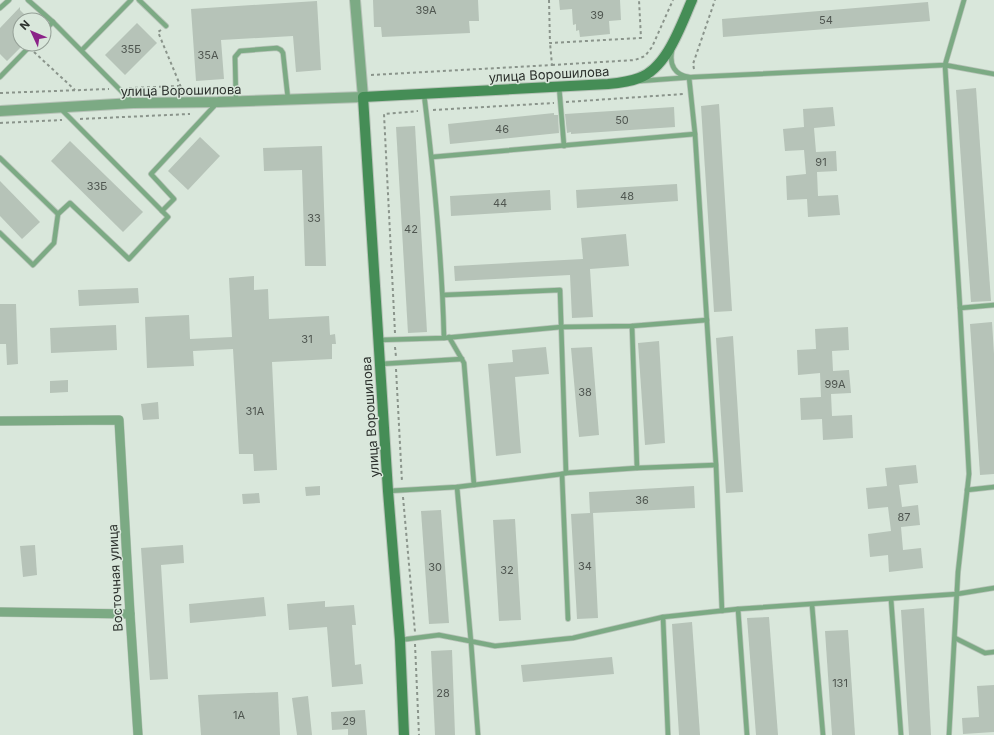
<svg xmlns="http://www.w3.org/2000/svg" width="994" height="735" font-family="Inter,sans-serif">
	<rect width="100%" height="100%" fill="#d9e7db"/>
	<!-- building -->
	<g fill="#b6c3b8">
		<polygon points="373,0 478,0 479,21 469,21 470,33 382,37 381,27 374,27"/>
		<polygon points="559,0 620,0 621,20 609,21 610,34 580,37 579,30 576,31 576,24 573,25 572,9 560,10"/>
		<polygon points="317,1 321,70 296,72 293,36 221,40 224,79 196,81 191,9"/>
		<polygon points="928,2 930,21 723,37 722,19"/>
		<polygon points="20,7 20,10 30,20 20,20 20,48 7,61 0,54 0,28"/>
		<polygon points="137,23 157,43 125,75 105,55"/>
		<polygon points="976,88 991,301 971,302 956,90"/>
		<polygon points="719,104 732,311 714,312 701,106"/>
		<polygon points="674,107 675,127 571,134 571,132 567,133 565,114"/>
		<polygon points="833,107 835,126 814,128 816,152 836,151 837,171 817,172 818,196 838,195 840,215 808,217 807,199 787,200 786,176 806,174 804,150 785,151 783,129 804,127 803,109"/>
		<polygon points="554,113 554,115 558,115 559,133 450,144 448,124"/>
		<polygon points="415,126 427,332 408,333 396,127"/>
		<polygon points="200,137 220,156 188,190 168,171"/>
		<polygon points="70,141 143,212 123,232 51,161"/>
		<polygon points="322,146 326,266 305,266 302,170 264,171 263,148"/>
		<polygon points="0,181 40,222 22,239 0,216"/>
		<polygon points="677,184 678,201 577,208 576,190"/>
		<polygon points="550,190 551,210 451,216 450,196"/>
		<polygon points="626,234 629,266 590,269 593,317 572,318 570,275 455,281 454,266 583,259 581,238"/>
		<polygon points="254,276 254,290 268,289 269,319 329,316 330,335 335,334 336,344 332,344 332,359 272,362 277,470 254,471 253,454 239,454 233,349 193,351 194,366 147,368 145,317 189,315 190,339 232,337 229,278"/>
		<polygon points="138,288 139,303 79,306 78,290"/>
		<polygon points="0,304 16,304 18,364 7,365 6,344 0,344"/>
		<polygon points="992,322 994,354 994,474 980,475 970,324"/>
		<polygon points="116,325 117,350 51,353 50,328"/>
		<polygon points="848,327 849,350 832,351 833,371 849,370 851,393 831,394 832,416 852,415 853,438 823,440 822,419 801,420 800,398 821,397 820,373 798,375 797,350 816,349 815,329"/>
		<polygon points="733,336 743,492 726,493 716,338"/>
		<polygon points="659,341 665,443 645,445 638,343"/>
		<polygon points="546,347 549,374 515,377 521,453 496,456 488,364 513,362 512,350"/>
		<polygon points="592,347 599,435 579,437 571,348"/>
		<polygon points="68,380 68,392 50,393 50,381"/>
		<polygon points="158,402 159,419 143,420 141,404"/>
		<polygon points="916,465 918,483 899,485 902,507 918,505 920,525 901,527 903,550 921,548 923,568 889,572 888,555 870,557 868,534 891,531 888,507 868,509 866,488 887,486 885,468"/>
		<polygon points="320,486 320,495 306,496 305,487"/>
		<polygon points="694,486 695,508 593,513 598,618 577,619 571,514 590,513 589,492"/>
		<polygon points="259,493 260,503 243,504 242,494"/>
		<polygon points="441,510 449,623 429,624 421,511"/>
		<polygon points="515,519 521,620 499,621 493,520"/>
		<polygon points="35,545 37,575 23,577 20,546"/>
		<polygon points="183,545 184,563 161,565 168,679 150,680 141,548"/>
		<polygon points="264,597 266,616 190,623 189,604"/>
		<polygon points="325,601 325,607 354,605 356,625 352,625 355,665 361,664 363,684 332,687 327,627 289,630 287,604"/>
		<polygon points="924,608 931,735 909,735 901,610"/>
		<polygon points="769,617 778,735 756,735 747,618"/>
		<polygon points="692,622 700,735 679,735 672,624"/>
		<polygon points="848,630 855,735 832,735 825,631"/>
		<polygon points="452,650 455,735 435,735 431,651"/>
		<polygon points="612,657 614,674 523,682 521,665"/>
		<polygon points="994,685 994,732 963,734 962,718 979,717 977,686"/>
		<polygon points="278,692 280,735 201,735 198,695"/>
		<polygon points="308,696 312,735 297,735 292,698"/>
		<polygon points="365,710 367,735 348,735 348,729 332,730 331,712"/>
	</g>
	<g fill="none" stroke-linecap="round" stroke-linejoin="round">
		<defs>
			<g id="service">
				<polyline points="28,0 53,22 44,31"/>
				<polyline points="139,0 166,26"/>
				<polyline points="0,8 9,0"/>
				<polyline points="53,22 132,102"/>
				<polyline points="82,50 131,0"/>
				<path d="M672,51C669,65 675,75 689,77L695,134L716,465L722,611"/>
				<polyline points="0,77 32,44"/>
				<polyline points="640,81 694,77 945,65 964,0"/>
				<polyline points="559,86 564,146"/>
				<path d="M424,94C434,175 442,256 444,338"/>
				<polyline points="236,101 235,57 240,51 277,48 281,50 283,53 288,99"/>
				<polyline points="432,157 695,134"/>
				<polyline points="0,158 58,214 54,243 33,265 0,233"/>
				<polyline points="162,211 174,199 151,174 217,103"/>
				<polyline points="58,214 70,203 129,259 168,217 61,109"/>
				<polyline points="443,295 560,290 566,473 562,474 568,619"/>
				<polyline points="960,308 994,305"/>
				<polyline points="449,337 464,363 474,485"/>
				<polyline points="379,340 444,338 561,327 632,326 707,320"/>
				<polyline points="380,364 462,359"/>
				<polyline points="637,468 716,465"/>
				<polyline points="566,473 637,468 632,326"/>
				<polyline points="457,487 471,642 478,735"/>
				<polyline points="967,490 994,487"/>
				<polyline points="388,491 457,487 562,474"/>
				<polyline points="891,599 901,735"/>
				<polyline points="812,605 823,735"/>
				<polyline points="738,609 747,735"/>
				<polyline points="663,617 668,735"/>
				<polyline points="955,638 985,653 994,652"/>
				<polyline points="400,640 439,635 495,646 573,638 663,617 738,609 957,594 994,588"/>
				<polyline points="949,735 958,572 969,474 960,308 945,65 994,74"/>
			</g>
			<g id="minor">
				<polyline points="0,421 119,420 130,614 138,735"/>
				<polyline points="0,612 130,614"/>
			</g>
			<polyline id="tertiary" points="0,111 133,103 218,102 363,97 355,0"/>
			<path id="secondary" d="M404,735L400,640L388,491L363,97L608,84C619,83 629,82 639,78C667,68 681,25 692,0"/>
		</defs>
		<!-- service casing -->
		<use href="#service" stroke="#b7c3b8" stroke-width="6"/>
		<!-- minor casing -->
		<use href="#minor" stroke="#b7c3b8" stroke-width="10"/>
		<!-- tertiary casing -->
		<use href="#tertiary" stroke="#b7c3b8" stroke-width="12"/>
		<!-- secondary casing -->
		<use href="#secondary" stroke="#b7c3b8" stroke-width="12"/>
		<!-- path -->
		<g stroke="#8a948b" stroke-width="2" stroke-dasharray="3 3" stroke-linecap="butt">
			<polyline points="549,0 550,43 641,38 639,0"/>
			<polyline points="161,30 158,32 183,92"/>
			<polyline points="34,52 75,90"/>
			<polyline points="552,65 635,60 645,56 652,47 673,0"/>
			<polyline points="694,69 693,64 715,0"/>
			<polyline points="371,75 552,65 550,43"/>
			<polyline points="129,88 180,86"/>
			<polyline points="0,93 109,89"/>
			<polyline points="566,102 684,94"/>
			<polyline points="433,110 554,103"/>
			<polyline points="80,119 190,114"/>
			<polyline points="0,123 62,120"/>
			<polyline points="395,333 384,114 418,111"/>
			<polyline points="395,347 396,357"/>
			<polyline points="396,369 402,482"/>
			<polyline points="403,497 415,632"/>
			<polyline points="415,644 419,735"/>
		</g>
		<!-- service -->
		<use href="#service" stroke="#7caa84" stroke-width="4.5"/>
		<!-- minor -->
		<use href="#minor" stroke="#7caa84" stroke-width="9"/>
		<!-- tertiary -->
		<use href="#tertiary" stroke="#7caa84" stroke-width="10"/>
		<!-- secondary -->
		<use href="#secondary" stroke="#458d56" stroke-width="10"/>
	</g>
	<g text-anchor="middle" stroke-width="3" stroke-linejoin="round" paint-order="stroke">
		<!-- number labels -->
		<g font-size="11" fill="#4f5650">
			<text x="426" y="14">39А</text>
			<text x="597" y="19">39</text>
			<text x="826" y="24">54</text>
			<text x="131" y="53">35Б</text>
			<text x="208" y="59">35А</text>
			<text x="622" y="124">50</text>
			<text x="502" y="133">46</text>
			<text x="821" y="166">91</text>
			<text x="97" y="190">33Б</text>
			<text x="627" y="200">48</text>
			<text x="500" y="207">44</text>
			<text x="314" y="222">33</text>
			<text x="411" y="233">42</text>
			<text x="307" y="343">31</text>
			<text x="835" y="388">99А</text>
			<text x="585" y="396">38</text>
			<text x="255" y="415">31А</text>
			<text x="642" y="504">36</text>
			<text x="904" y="521">87</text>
			<text x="585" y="570">34</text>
			<text x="435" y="571">30</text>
			<text x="507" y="574">32</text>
			<text x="840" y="687">131</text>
			<text x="443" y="697">28</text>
			<text x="239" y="719">1А</text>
			<text x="349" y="725">29</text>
		</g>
		<!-- street labels -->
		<g font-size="13" fill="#2d322e" stroke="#d9e7db">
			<text transform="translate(549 74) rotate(-3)" y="5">улица Ворошилова</text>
			<text transform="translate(181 90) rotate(-1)" y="5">улица Ворошилова</text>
			<text transform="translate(370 417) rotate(-94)" y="5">улица Ворошилова</text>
			<text transform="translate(115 578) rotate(-93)" y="5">Восточная улица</text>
		</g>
	</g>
	<!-- north arrow -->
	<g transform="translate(32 32) rotate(314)"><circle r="19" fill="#d9e7db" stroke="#949f96"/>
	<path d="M0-3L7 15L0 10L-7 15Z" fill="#8b2288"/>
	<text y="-6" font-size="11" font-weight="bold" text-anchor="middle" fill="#2d322e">N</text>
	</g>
</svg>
